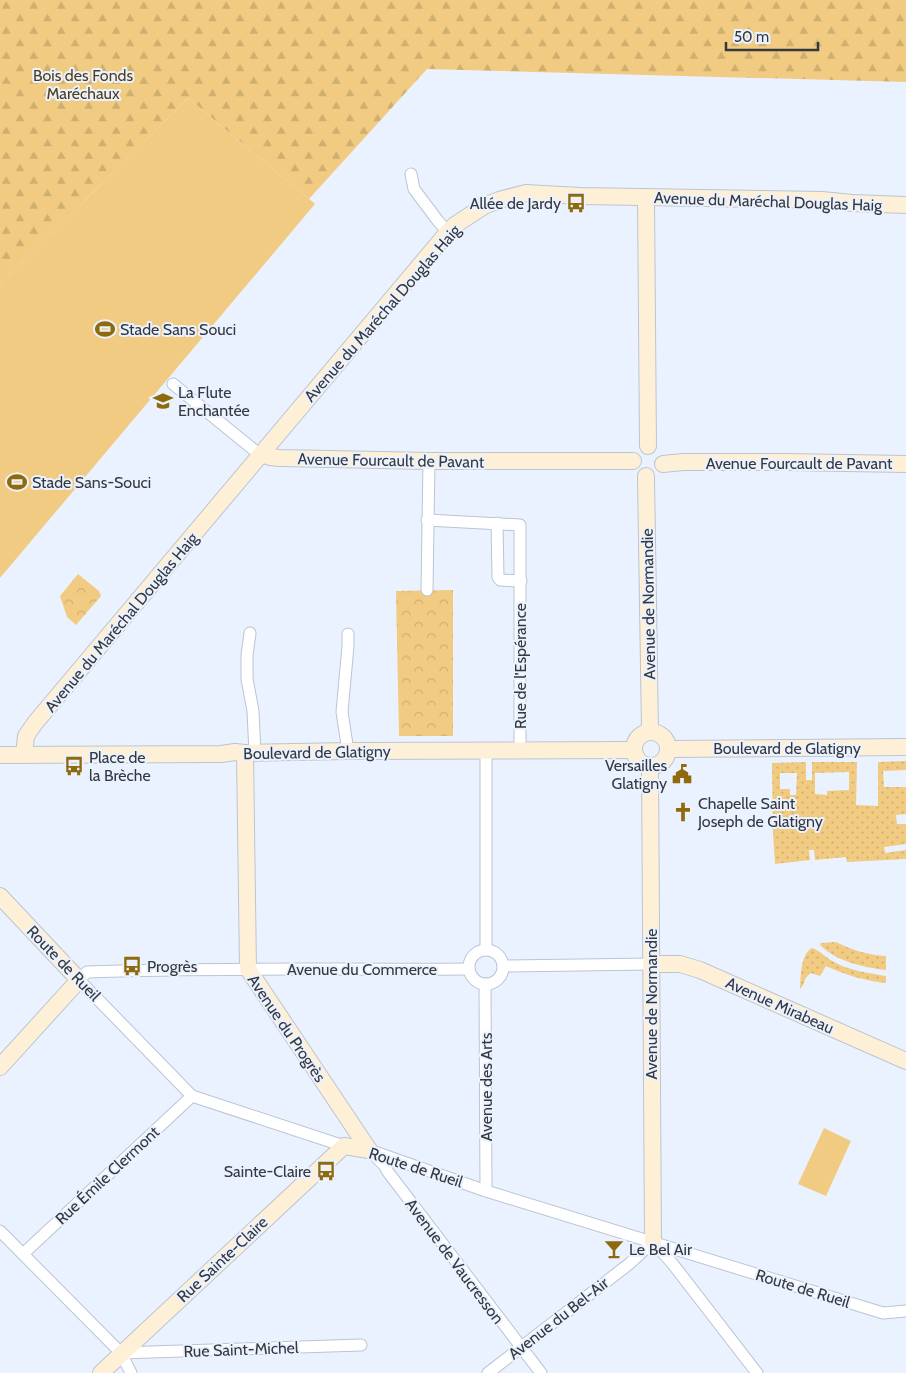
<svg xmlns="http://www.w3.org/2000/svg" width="906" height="1373" font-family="Cabin,sans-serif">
	<defs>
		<pattern id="grass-dots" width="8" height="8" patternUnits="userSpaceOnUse" patternTransform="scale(1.25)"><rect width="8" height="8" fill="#f1cb81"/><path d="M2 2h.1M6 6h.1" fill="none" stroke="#cfaf70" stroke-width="1.8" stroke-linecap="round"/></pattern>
		<pattern id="forest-firs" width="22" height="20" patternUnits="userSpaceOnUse" patternTransform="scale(1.25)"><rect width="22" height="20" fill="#f1cb81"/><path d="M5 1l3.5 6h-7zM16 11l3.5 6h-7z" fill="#cfaf70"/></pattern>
		<pattern id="park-crowns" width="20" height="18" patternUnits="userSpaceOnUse" patternTransform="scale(1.25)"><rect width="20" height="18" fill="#f1cb81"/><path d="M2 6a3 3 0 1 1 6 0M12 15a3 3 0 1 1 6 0" fill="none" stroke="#cfaf70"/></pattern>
	</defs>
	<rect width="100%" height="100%" fill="#ebf2ff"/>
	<!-- grass -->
	<g fill="url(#grass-dots)" fill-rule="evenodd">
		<path d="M906,761V814L896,815L897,824H906V844L884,847L885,853L906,850V859L847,862L846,857L815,860L814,850H809L810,860L775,864L773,833L772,763L806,762V780H812V762H857L856,805L878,806V762ZM906,770V787H884L883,771ZM849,772V790L827,791V795L815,794V773ZM780,773H797L796,795H790V789H780Z"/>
		<path d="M836,942C852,950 868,955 886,956V970C863,967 837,962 820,945L821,943Z"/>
		<path d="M812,948C821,951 827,959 836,963C851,971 869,973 886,976V983C865,981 846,975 826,966L820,976L811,973C802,979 806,984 800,989C801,977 800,955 812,948Z"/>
	</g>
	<!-- forest -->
	<polygon fill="url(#forest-firs)" points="0,0 906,0 906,82 427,69 309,199 188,98 0,284"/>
	<!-- park -->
	<g fill="url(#park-crowns)">
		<polygon points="78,574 99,591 101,596 76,625 67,617 60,596"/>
		<polygon points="453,590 453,736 399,736 396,591"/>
	</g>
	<!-- pitch -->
	<g fill="#f1cb81">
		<polygon points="188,98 315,204 0,578 0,284"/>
		<polygon points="824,1128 851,1141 826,1196 798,1184"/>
	</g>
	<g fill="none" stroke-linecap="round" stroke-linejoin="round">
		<defs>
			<g id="street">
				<polyline points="411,174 414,189 438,221 448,232"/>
				<polyline points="173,384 254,450 261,454"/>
				<polyline points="427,520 520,525 520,751"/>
				<polyline points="497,523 498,577 500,580 521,581"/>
				<polyline points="427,590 429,461"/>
				<polyline points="250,633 247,655 247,679 253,711 255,753"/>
				<polyline points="348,634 348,646 342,712 348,751"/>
				<polyline points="486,751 486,949"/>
				<circle cx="486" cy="967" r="17"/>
				<polyline points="503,966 651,964"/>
				<polyline points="485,984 486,1191"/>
				<path d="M344,1146L192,1096L79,980L87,972C214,967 341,970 469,969"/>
				<polyline points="369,1150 486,1191 883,1313 906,1311"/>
				<polyline points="372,1153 384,1165 388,1172 541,1373"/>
				<polyline points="0,1231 121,1353 131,1373"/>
				<polyline points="653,1242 672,1263 757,1373"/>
				<polyline points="23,1254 192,1096"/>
				<polyline points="121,1353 361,1345"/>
				<polyline points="488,1373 629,1264 653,1242"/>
			</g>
			<g id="secondary">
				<polyline points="646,197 648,446"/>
				<polyline points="261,454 270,457 280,458 429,461 633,461"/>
				<polyline points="663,464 683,462 786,462 906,464"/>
				<polyline points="646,476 650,732"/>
				<circle cx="651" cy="749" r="17"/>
				<polyline points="668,749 906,747"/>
				<polyline points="245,753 248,969 369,1150"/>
				<polyline points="0,755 221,754 235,752 245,753 348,751 634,750"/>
				<polyline points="24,755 26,736 35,723 448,232 455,225 484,206 499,200 526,193 580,196 822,200 852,203 906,205"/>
				<polyline points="650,766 653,1242"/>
				<polyline points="0,896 79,980 0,1067"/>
				<polyline points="651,964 680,964 700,970 906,1061"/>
				<polyline points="101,1373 344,1146 369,1150"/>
			</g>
		</defs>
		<!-- street casing -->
		<use href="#street" stroke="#bbc4d3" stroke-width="13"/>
		<!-- secondary casing -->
		<use href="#secondary" stroke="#bbc4d3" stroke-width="18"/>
		<!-- street -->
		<use href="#street" stroke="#fff" stroke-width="11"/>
		<!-- secondary -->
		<use href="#secondary" stroke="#fdf0d6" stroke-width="16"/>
	</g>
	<!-- icons -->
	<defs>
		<symbol id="bus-bare" viewBox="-9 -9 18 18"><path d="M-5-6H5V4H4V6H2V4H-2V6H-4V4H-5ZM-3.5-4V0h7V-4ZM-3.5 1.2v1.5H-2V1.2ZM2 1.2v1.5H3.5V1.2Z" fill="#8e6a0d" stroke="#ebf2ff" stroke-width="2.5" paint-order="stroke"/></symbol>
		<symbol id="stadium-bare" viewBox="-9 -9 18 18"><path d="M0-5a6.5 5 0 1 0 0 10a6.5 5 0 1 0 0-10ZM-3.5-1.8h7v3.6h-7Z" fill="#8e6a0d" stroke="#ebf2ff" stroke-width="2.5" paint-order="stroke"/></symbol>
		<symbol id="school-bare" viewBox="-9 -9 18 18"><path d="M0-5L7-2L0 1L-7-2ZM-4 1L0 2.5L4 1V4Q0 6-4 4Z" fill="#8e6a0d" stroke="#ebf2ff" stroke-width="2.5" paint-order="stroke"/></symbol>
		<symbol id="civic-bare" viewBox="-9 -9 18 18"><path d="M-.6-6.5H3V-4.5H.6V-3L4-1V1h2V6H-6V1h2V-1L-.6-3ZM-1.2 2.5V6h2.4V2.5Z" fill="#8e6a0d" stroke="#ebf2ff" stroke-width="2.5" paint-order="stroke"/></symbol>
		<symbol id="church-bare" viewBox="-9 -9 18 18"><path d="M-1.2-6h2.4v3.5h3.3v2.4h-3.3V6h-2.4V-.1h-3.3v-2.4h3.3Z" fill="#8e6a0d" stroke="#ebf2ff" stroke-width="2.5" paint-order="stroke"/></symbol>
		<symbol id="bar-bare" viewBox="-9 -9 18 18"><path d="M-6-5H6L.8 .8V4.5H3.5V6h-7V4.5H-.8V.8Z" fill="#8e6a0d" stroke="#ebf2ff" stroke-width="2.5" paint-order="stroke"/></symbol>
	</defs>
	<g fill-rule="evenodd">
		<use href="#bus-bare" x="562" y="189" width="28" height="28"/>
		<use href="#stadium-bare" x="91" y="315" width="28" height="28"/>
		<use href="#school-bare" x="149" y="387" width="28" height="28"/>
		<use href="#stadium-bare" x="3" y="468" width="28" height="28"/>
		<use href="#bus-bare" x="60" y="752" width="28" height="28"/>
		<use href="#civic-bare" x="668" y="760" width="28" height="28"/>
		<use href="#church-bare" x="669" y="798" width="28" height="28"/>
		<use href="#bus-bare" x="118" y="952" width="28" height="28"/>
		<use href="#bus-bare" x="312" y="1157" width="28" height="28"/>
		<use href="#bar-bare" x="600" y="1235" width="28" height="28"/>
	</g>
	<g text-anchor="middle" stroke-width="4" stroke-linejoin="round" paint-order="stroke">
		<!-- park labels -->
		<g font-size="16" fill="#4e3d19" stroke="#ebf2ff">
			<text x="83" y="81">Bois des Fonds<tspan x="83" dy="18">Maréchaux</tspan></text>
		</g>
		<!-- street labels -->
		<g font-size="16" fill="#35383e" stroke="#ebf2ff">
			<text transform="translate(768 201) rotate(2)" y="6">Avenue du Maréchal Douglas Haig</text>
			<text transform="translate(382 313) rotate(-49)" y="6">Avenue du Maréchal Douglas Haig</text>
			<text transform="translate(391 460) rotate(1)" y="6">Avenue Fourcault de Pavant</text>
			<text x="799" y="469">Avenue Fourcault de Pavant</text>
			<text transform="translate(648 604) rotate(-91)" y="6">Avenue de Normandie</text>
			<text transform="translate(121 622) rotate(-50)" y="6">Avenue du Maréchal Douglas Haig</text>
			<text transform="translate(520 666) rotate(-90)" y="6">Rue de l'Espérance</text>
			<text x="787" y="754">Boulevard de Glatigny</text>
			<text transform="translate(317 752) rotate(-1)" y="6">Boulevard de Glatigny</text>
			<text transform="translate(64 963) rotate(46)" y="6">Route de Rueil</text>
			<text x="362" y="975">Avenue du Commerce</text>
			<text transform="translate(651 1004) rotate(-90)" y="6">Avenue de Normandie</text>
			<text transform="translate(780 1005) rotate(24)" y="6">Avenue Mirabeau</text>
			<text transform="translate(287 1028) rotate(56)" y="6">Avenue du Progrès</text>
			<text transform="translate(486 1087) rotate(-90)" y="6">Avenue des Arts</text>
			<text transform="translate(416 1167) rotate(18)" y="6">Route de Rueil</text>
			<text transform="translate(107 1175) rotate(-43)" y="6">Rue Émile Clermont</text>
			<text transform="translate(222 1259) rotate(-43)" y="6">Rue Sainte-Claire</text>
			<text transform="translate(455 1261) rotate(53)" y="6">Avenue de Vaucresson</text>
			<text transform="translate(803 1288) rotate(17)" y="6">Route de Rueil</text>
			<text transform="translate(558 1318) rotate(-38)" y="6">Avenue du Bel-Air</text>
			<text transform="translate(241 1349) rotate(-2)" y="6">Rue Saint-Michel</text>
		</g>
		<!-- poi labels -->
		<g font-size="16" fill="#35383e" stroke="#ebf2ff" text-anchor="start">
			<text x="561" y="209" text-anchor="end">Allée de Jardy</text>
			<text x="120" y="335">Stade Sans Souci</text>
			<text x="178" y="398">La Flute<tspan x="178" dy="18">Enchantée</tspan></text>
			<text x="32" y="488">Stade Sans-Souci</text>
			<text x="89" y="763">Place de<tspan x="89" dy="18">la Brèche</tspan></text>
			<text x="667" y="771" text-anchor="end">Versailles<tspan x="667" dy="18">Glatigny</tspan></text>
			<text x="698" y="809">Chapelle Saint<tspan x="698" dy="18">Joseph de Glatigny</tspan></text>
			<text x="147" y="972">Progrès</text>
			<text x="311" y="1177" text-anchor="end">Sainte-Claire</text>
			<text x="629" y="1255">Le Bel Air</text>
		</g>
	</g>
	<!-- scale -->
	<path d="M726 42v8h92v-8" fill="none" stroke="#35383e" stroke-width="2.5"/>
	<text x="734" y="42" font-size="15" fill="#35383e" stroke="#ebf2ff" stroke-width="4" paint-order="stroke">50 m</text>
</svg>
